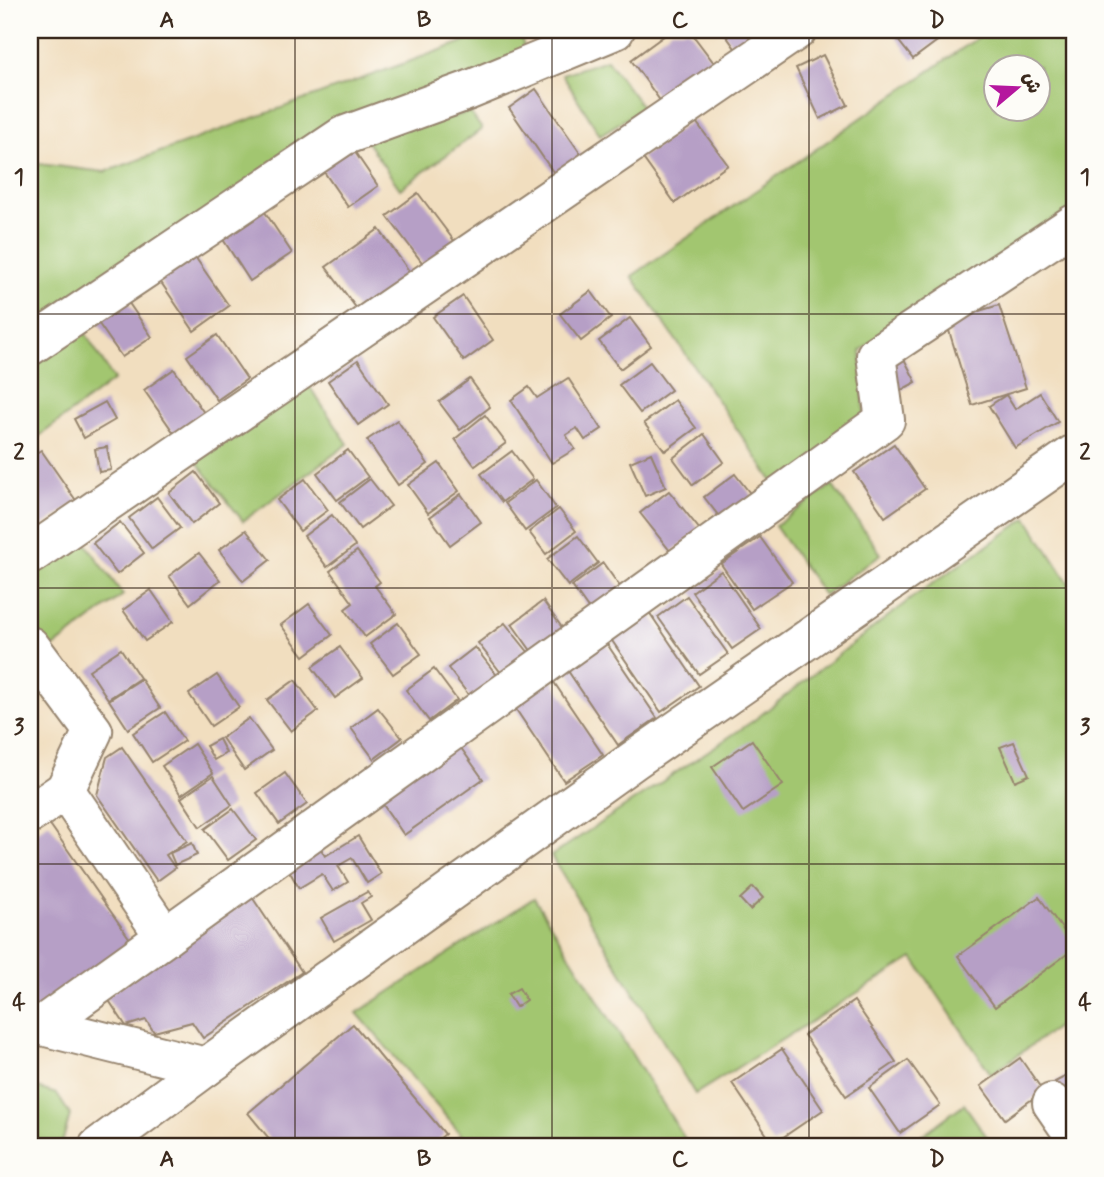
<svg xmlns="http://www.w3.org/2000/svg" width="1104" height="1177" font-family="Mynerve,'Playpen Sans Arabic',sans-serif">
	<rect width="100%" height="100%" fill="#fdfcf7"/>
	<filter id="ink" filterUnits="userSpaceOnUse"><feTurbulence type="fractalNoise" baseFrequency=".0143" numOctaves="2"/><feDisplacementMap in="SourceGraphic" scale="14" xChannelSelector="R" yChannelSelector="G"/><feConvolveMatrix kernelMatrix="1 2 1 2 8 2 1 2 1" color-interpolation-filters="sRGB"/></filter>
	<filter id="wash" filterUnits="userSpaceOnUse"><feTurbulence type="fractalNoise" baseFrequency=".00686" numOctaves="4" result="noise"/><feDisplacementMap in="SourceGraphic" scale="28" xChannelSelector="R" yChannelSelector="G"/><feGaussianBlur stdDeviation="1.57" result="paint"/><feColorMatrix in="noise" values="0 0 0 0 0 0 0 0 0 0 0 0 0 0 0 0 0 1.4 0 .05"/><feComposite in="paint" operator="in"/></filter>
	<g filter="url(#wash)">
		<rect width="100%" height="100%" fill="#f1debf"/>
		<!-- green -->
		<g fill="#a2c670" stroke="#6e7847" stroke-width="2" fill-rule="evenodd">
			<polygon points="496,30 518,30 525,49 46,320 30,284 30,163 105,172"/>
			<path d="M989,30H1074V206L861,350L865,425L778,489L632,276ZM996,66H1038V108H996Z"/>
			<polygon points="607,60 643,108 600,135 562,74"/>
			<polygon points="470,112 482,129 400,189 365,139"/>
			<polygon points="81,326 114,380 30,443 30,361"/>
			<polygon points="299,371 348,444 243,521 186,448"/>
			<polygon points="832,485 881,554 824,595 775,526"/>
			<polygon points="1027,518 1074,591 1074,1015 991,1074 913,958 695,1094 551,856 753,721 913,597"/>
			<polygon points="73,525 123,595 39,658 30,646 30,555"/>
			<polygon points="534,898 690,1147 447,1147 461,1134 357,1013"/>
			<polygon points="30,1086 57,1094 70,1115 61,1147 30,1147"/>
			<polygon points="964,1104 994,1147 906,1147"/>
		</g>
		<g id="blocks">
			<!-- building -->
			<g fill="#b69fc6">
				<polygon points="672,30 689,30 717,67 664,106 631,60"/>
				<polygon points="722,30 765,30 737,51"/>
				<polygon points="890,30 952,30 913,59"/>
				<polygon points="823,55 848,105 820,119 796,68"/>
				<polygon points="536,89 587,163 560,182 509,108"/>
				<polygon points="694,119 728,165 675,203 642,157"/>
				<polygon points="348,142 378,186 348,207 318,163"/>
				<polygon points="418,193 455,242 424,265 387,216"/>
				<polygon points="257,200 292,253 250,281 215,227"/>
				<polygon points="379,229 412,275 360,313 326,267"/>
				<polygon points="191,251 229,306 194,331 156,275"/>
				<polygon points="591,291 611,318 581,341 560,314"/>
				<polygon points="122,293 152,337 122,357 92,314"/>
				<polygon points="463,296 493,340 464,361 433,317"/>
				<polygon points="999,305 1026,388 972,405 946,321"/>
				<polygon points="630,318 651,346 620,369 599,341"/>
				<polygon points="217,335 247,379 217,400 187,356"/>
				<polygon points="900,351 916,382 896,393 880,361"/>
				<polygon points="358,360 388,404 358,425 328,381"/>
				<polygon points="650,362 671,390 640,413 619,385"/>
				<polygon points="174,369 204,413 174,433 144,390"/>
				<polygon points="568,378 602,429 585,440 577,428 566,435 575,449 552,463 511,400 529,387 537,398"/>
				<polygon points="470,379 490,407 460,430 439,402"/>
				<polygon points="1040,393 1058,422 1015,448 989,406 1006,395 1015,409"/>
				<polygon points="675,400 696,428 665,451 644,423"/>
				<polygon points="105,402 115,420 84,438 74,419"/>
				<polygon points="485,415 506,443 475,466 455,439"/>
				<polygon points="397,420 428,464 398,485 367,440"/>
				<polygon points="704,434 724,462 693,485 673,458"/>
				<polygon points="894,444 925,489 885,517 854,472"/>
				<polygon points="107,447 111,470 99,472 95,449"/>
				<polygon points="41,450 77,502 30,534 30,457"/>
				<polygon points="348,450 368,477 337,500 317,473"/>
				<polygon points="512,451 533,479 502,502 481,474"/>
				<polygon points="651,453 666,487 645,496 630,462"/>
				<polygon points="439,463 459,491 428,513 408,485"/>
				<polygon points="196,472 219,503 192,524 169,493"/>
				<polygon points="735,474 756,501 725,524 704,497"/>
				<polygon points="305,479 328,510 300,531 277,500"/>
				<polygon points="370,479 391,506 360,529 340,502"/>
				<polygon points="536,480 556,508 525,531 505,503"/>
				<polygon points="669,491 700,530 671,552 640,513"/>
				<polygon points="461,494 481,522 450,545 430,517"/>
				<polygon points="157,497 180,528 152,549 129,518"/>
				<polygon points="559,509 576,531 546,554 529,532"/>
				<polygon points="332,515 355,546 327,567 304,536"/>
				<polygon points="120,522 144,553 117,574 93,543"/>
				<polygon points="246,530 270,560 243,581 219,550"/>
				<polygon points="578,536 598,563 568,586 547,559"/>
				<polygon points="760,537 792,582 752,609 721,564"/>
				<polygon points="357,551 380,582 375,586 396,614 365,637 345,609 353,603 330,571"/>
				<polygon points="199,553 220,580 190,604 169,576"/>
				<polygon points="603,563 623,591 592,614 572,586"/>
				<polygon points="721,571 761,629 732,649 692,592"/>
				<polygon points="151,590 173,622 145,641 123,610"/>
				<polygon points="687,596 728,654 699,674 658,617"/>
				<polygon points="543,601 563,629 532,652 512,624"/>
				<polygon points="309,604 332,635 304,656 281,625"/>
				<polygon points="645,606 699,686 661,712 606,632"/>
				<polygon points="398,623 421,654 393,674 370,644"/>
				<polygon points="505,623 529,653 502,674 478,643"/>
				<polygon points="603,638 657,718 618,745 564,665"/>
				<polygon points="340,647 363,678 335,698 312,667"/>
				<polygon points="475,647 499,678 471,698 448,668"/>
				<polygon points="121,649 140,678 108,699 89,670"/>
				<polygon points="434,669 457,700 429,721 406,690"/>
				<polygon points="217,675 239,707 211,726 189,694"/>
				<polygon points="549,675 603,755 564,781 511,702"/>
				<polygon points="141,679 160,708 128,729 109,700"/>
				<polygon points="295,680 318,711 291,731 267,700"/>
				<polygon points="378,708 402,738 374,759 351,728"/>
				<polygon points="165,712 184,741 152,762 133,733"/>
				<polygon points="249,718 272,750 244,770 222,738"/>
				<polygon points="219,739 226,753 214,760 206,746"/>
				<polygon points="752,740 783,785 743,812 712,767"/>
				<polygon points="456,741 483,779 404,835 377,796"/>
				<polygon points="1014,742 1029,775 1015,781 1000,747"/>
				<polygon points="194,744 213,773 181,795 162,766"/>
				<polygon points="122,747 187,841 166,855 175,868 157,881 97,795 107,757"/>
				<polygon points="285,773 307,804 279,824 257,793"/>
				<polygon points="213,776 232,805 200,827 181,798"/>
				<polygon points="233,809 256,840 228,860 205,829"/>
				<polygon points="49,823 132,942 30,1014 30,837"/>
				<polygon points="358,836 381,874 367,883 352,858 338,866 348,882 333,891 322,874 299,888 287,867 320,847 325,856"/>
				<polygon points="192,843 197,855 175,865 170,853"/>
				<polygon points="753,887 763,898 750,910 740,899"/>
				<polygon points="367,892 371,897 361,903 371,920 334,941 321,918"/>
				<polygon points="252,897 302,972 203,1038 192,1022 154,1032 146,1020 126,1026 106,996"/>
				<polygon points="1039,897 1074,945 1074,949 995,1007 958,956"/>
				<polygon points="519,988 526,1000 516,1007 508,994"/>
				<polygon points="854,1001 896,1062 846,1096 804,1035"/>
				<polygon points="353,1024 445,1134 430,1147 276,1147 248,1113"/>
				<polygon points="782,1049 823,1110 773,1144 732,1083"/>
				<polygon points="1020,1058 1043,1091 1005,1119 981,1086"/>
				<polygon points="908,1060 940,1105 900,1133 869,1088"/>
				<polygon points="1074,1072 1074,1117 1055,1082"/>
			</g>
		</g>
	</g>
	<g filter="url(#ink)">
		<use href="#blocks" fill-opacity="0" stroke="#96846e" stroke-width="2"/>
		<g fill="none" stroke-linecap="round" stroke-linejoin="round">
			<defs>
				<g id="minor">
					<polyline points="30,346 343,136 467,91 615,30"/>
					<polyline points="30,555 797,30"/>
					<polyline points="30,646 93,731 65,790 30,814"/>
					<polyline points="65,790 165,937"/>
					<polyline points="30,1023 206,1067"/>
					<polyline points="41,1026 885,420 876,355 1074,224"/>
					<polyline points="1052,1103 1074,1135"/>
					<polyline points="98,1147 206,1067 634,760 1074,454"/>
				</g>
			</defs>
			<!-- minor casing -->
			<use href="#minor" stroke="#96846e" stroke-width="42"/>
			<!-- minor -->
			<use href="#minor" stroke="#fff" stroke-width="38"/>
		</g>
	</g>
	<!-- grid -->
	<path fill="none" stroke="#3b2a1e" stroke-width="2" stroke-opacity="0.55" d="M295,30V1147M552,30V1147M809,30V1147M30,314H1074M30,588H1074M30,864H1074"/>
	<!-- margin -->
	<rect width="1104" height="1177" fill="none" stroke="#fdfcf7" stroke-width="77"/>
	<!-- north arrow -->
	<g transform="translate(1017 88) rotate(71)"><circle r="33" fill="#fdfcf7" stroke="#afa8a0" stroke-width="2"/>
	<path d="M0-5L12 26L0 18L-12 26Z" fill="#b5179e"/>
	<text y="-10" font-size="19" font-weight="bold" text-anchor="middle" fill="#3b2a1e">ش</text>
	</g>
	<rect x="38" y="38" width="1028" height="1100" fill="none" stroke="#3b2a1e" stroke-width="2.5"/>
	<g font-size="23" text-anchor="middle" font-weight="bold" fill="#3b2a1e">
		<text x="167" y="27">A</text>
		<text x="424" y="27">B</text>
		<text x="680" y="27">C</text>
		<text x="937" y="27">D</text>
		<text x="19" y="184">1</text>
		<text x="1085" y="184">1</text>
		<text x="19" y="459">2</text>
		<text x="1085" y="459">2</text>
		<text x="19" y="734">3</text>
		<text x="1085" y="734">3</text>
		<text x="19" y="1009">4</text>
		<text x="1085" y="1009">4</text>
		<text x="167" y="1166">A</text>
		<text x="424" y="1166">B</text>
		<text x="680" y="1166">C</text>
		<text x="937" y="1166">D</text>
	</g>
</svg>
